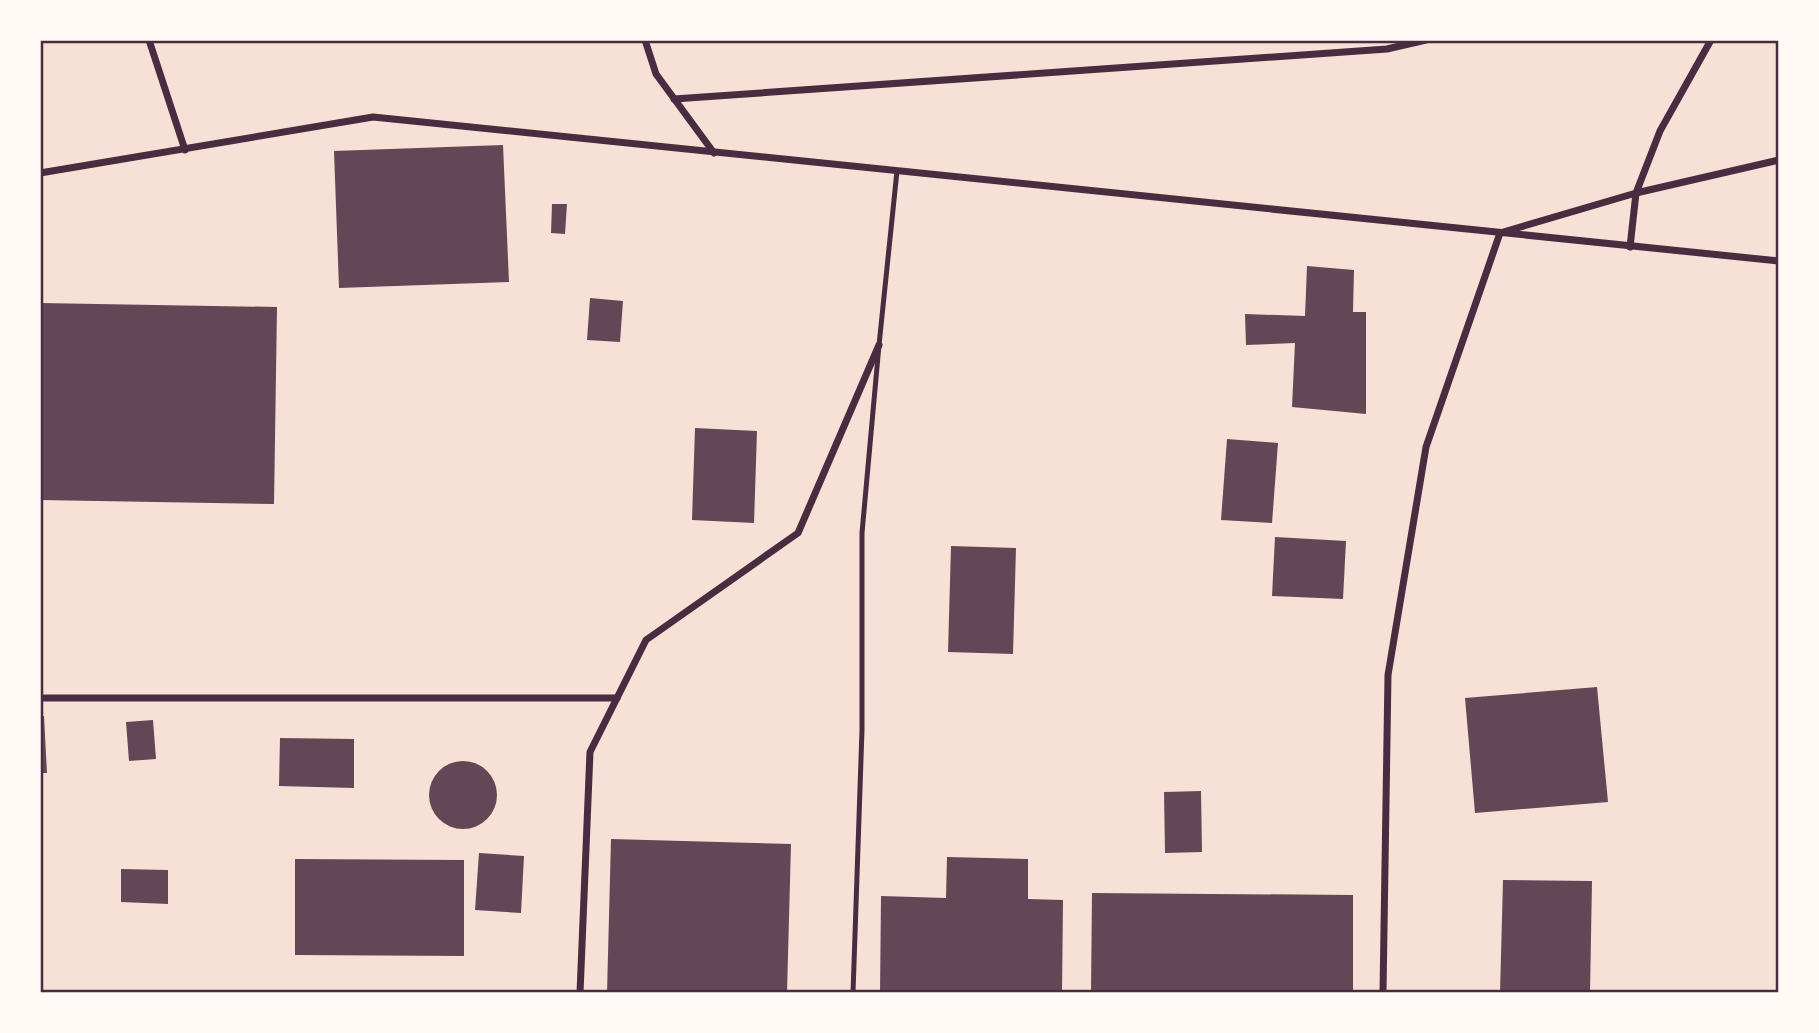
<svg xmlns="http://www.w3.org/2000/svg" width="1819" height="1033" font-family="'Titillium Web',sans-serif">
	<rect width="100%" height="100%" fill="#f7e1d7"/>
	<!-- building -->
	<g fill="#644757">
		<polygon points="503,145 509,282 339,288 334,151"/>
		<polygon points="552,204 567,204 565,234 551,233"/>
		<polygon points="1307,266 1354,270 1353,312 1366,312 1366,414 1292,407 1295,343 1246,345 1245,314 1305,316"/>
		<polygon points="590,298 623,301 620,342 587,340"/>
		<polygon points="40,303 277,307 274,504 40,500"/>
		<polygon points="695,428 757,431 754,523 692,520"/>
		<polygon points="1227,439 1278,443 1272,523 1221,520"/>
		<polygon points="1275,537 1346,541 1343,599 1272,596"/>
		<polygon points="951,546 1016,548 1013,654 948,652"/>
		<polygon points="1597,687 1608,802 1475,813 1465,698"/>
		<polygon points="40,716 44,716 47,773 40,773"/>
		<polygon points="153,720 156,759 129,761 126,722"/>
		<polygon points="280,738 354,739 354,788 279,786"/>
		<circle cx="463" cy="795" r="34"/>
		<polygon points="1201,791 1202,852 1165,853 1164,792"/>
		<polygon points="611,839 791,844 787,993 607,993"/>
		<polygon points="479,853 524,856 521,913 475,910"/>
		<polygon points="947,857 1028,859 1028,899 1063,900 1062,993 880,993 881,896 946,898"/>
		<polygon points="295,859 464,860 464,956 295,955"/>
		<polygon points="121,869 168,870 168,904 121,902"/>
		<polygon points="1503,880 1592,881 1590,993 1500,993"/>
		<polygon points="1092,893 1353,895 1353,993 1091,993"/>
	</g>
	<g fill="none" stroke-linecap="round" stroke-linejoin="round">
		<!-- service -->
		<polyline stroke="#4a2c40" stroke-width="5" points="853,993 862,730 862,533 879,345 897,171"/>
		<!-- minor -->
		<g stroke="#4a2c40" stroke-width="7">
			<polyline points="149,40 185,150"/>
			<polyline points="645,40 656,74 714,153"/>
			<polyline points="674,99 1387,49 1426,40"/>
			<polyline points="40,173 373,117 1779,261"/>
			<polyline points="1630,247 1636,193 1660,131 1711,40"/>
			<polyline points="40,698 617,698"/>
			<polyline points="580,993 590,752 646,640 798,533 879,345"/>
			<polyline points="1383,993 1388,675 1426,447 1500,233 1636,193 1779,160"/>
		</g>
	</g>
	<!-- border -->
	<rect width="1819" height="1033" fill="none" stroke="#fffaf5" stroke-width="84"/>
	<rect x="42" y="42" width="1735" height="949" fill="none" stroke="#4a2c40" stroke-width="2.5"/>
</svg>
